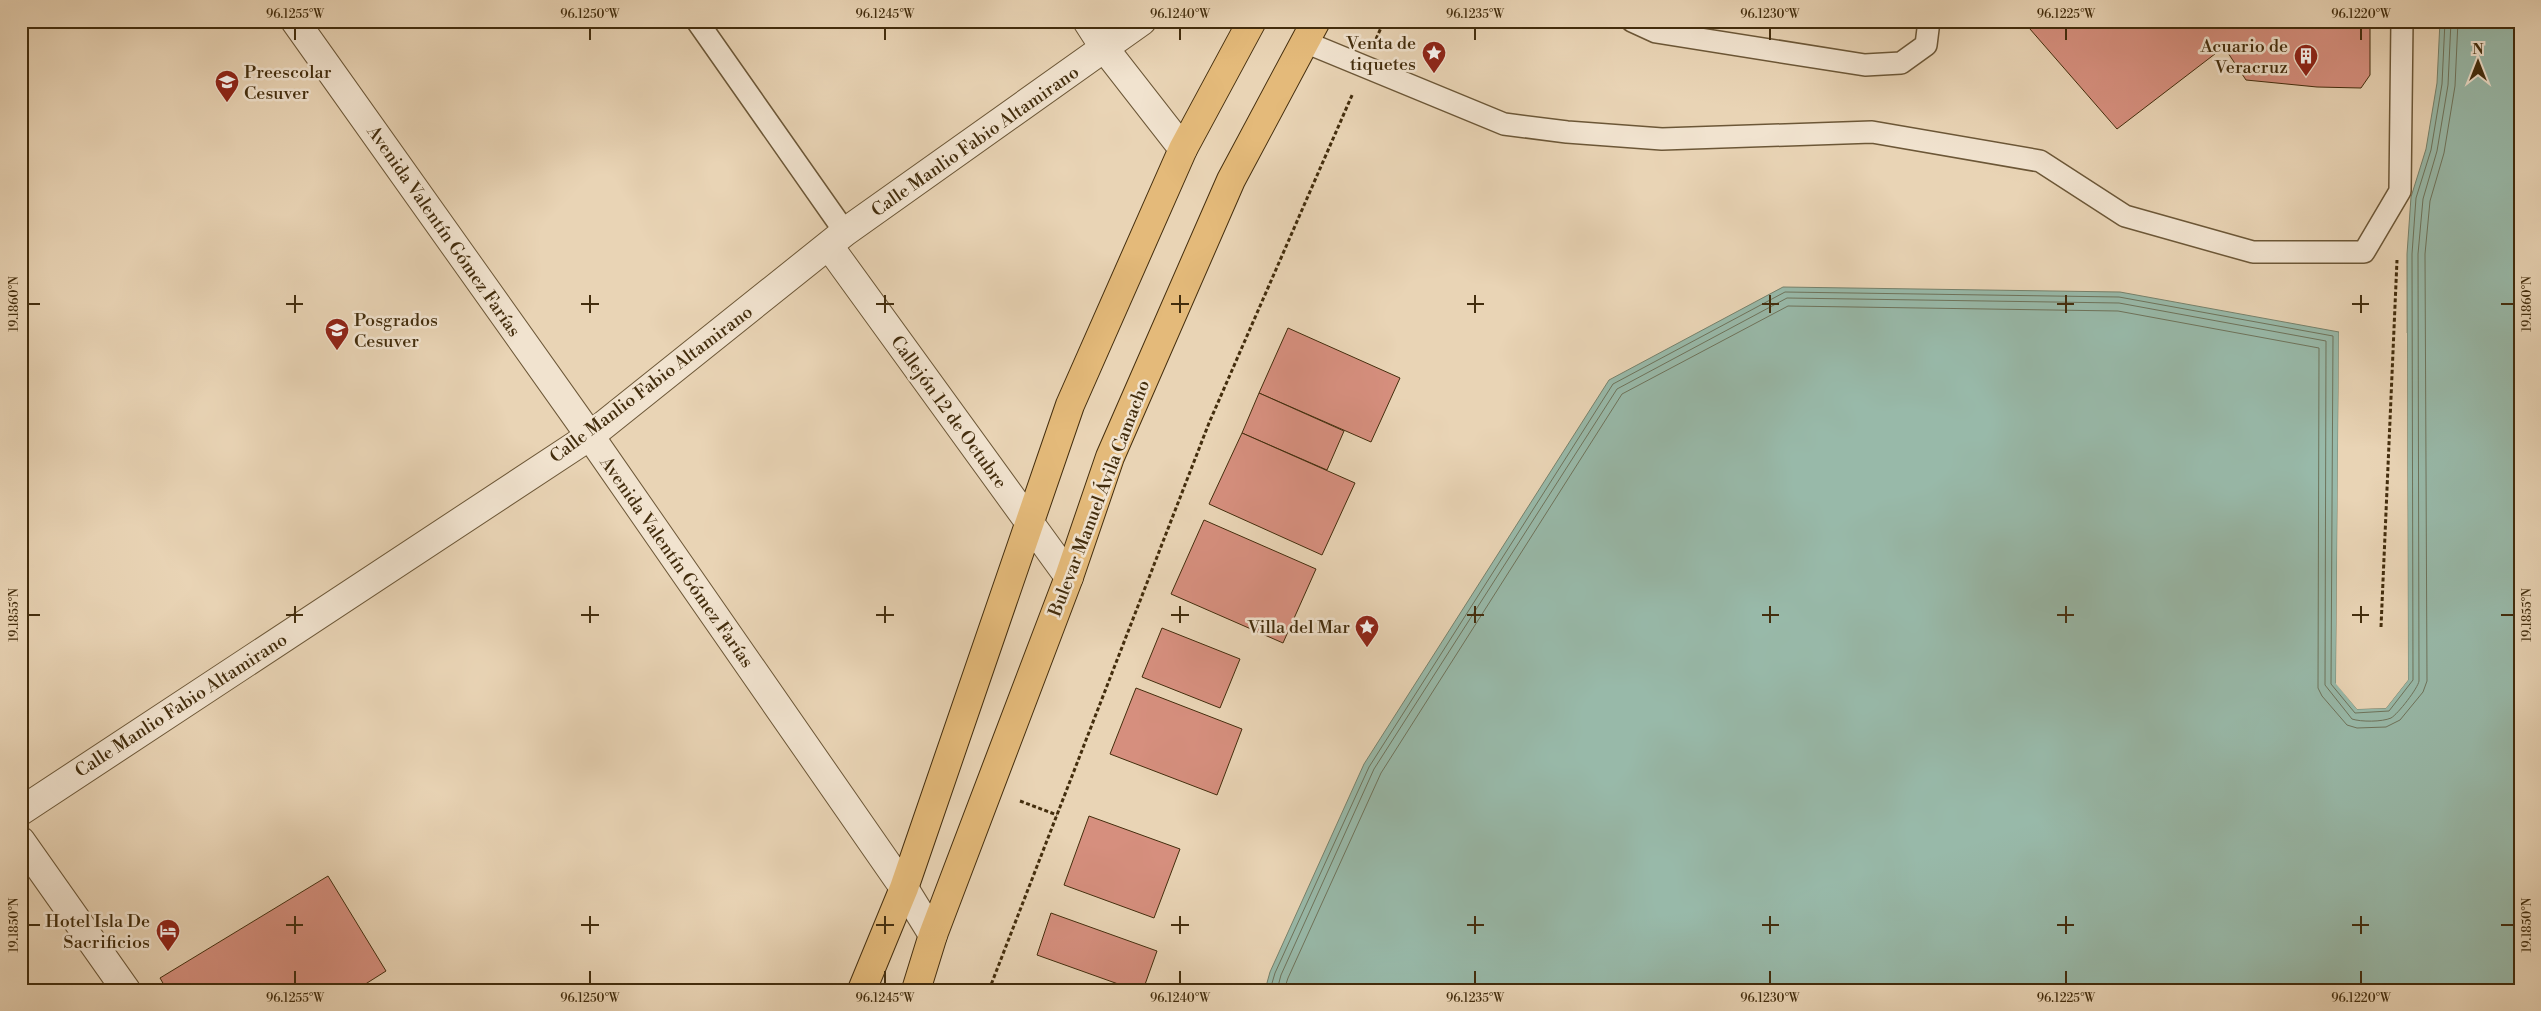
<svg xmlns="http://www.w3.org/2000/svg" width="2541" height="1011" font-family="'Libre Bodoni',serif">
	<rect width="100%" height="100%" fill="#e9d4b5"/>
	<filter id="stains"><feTurbulence type="fractalNoise" baseFrequency=".004" numOctaves="4"/><feColorMatrix values="0 0 0 0 .2 0 0 0 0 .09 0 0 0 0 .02 0 0 0 .5 -.17"/></filter>
	<radialGradient id="worn" r=".72"><stop offset=".6" stop-color="#630" stop-opacity="0"/><stop offset="1" stop-color="#630" stop-opacity=".3"/></radialGradient>
	<!-- water -->
	<polygon fill="#98b9a9" stroke="#76816b" points="2440,21 2520,21 2520,990 1265,990 1270,972 1364,764 1609,380 1783,287 2120,292 2339,332 2336,683 2357,709 2386,708 2408,680 2407,254 2411,197 2426,149 2437,83"/>
	<!-- pier -->
	<polygon fill="#e9d4b5" points="2339,332 2341,332 2338,683 2358,706 2385,705 2405,680 2404,333 2407,333 2408,680 2386,708 2357,709 2336,684"/>
	<g fill="none" stroke-linecap="round" stroke-linejoin="round">
		<!-- shore -->
		<g stroke="#6e735b" stroke-width="1">
			<polyline points="1270,990 1275,973 1369,767 1613,384 1785,292 2119,297 2333,336 2331,684 2355,713 2389,711 2413,680 2412,254 2416,198 2431,150 2442,84 2445,21"/>
			<path d="M1277,990L1281,975L1374,769L1617,389L1787,298L2119,303L2326,341L2325,685L2352,719C2361,722 2382,722 2391,718C2398,714 2418,688 2419,681L2418,254L2423,199L2437,151L2448,85L2451,21"/>
			<polyline points="1284,990 1288,978 1381,773 1622,394 1788,306 2118,311 2319,348 2318,688 2322,696 2347,725 2357,728 2386,727 2400,720 2423,692 2427,681 2425,254 2430,201 2444,153 2455,86 2458,21"/>
		</g>
	</g>
	<!-- building -->
	<g fill="#d68f7e" stroke="#432d0d">
		<polygon points="2023,21 2370,21 2370,75 2361,88 2317,87 2246,80 2224,47 2117,129"/>
		<polygon points="1288,328 1400,378 1371,442 1259,393"/>
		<polygon points="1259,393 1344,431 1327,470 1242,433"/>
		<polygon points="1242,433 1355,483 1322,555 1209,504"/>
		<polygon points="1204,520 1316,569 1283,643 1171,594"/>
		<polygon points="1162,628 1240,659 1220,708 1142,677"/>
		<polygon points="1136,688 1242,729 1217,795 1110,754"/>
		<polygon points="1089,816 1180,849 1154,918 1064,885"/>
		<polygon points="328,876 386,971 356,990 167,990 160,978"/>
		<polygon points="1051,913 1157,951 1143,990 1135,990 1037,955"/>
	</g>
	<g fill="none" stroke-linecap="round" stroke-linejoin="round">
		<defs>
			<g id="service">
				<polyline points="697,21 845,232"/>
				<polyline points="1632,21 1656,32 1865,65 1901,63 1926,45 1929,21"/>
				<polyline points="1305,42 1504,124 1567,132 1662,139 1872,132 2040,161 2125,216 2253,252 2364,252 2400,191 2402,21"/>
			</g>
			<g id="minor">
				<polyline points="295,21 590,436 904,888 933,935"/>
				<polyline points="1087,21 1105,49 1183,149"/>
				<polyline points="829,246 1069,577"/>
				<polyline points="21,811 590,436 845,232 1142,21"/>
				<polyline points="21,841 126,990"/>
			</g>
			<g id="primary">
				<polyline points="862,990 904,888 1070,405 1183,149 1252,21"/>
				<polyline points="916,990 933,935 1069,577 1110,457 1231,180 1316,21"/>
			</g>
		</defs>
		<!-- service casing -->
		<use href="#service" stroke="#6c5737" stroke-width="24"/>
		<!-- minor casing -->
		<use href="#minor" stroke="#6c5737" stroke-width="30"/>
		<!-- primary casing -->
		<use href="#primary" stroke="#432d0d" stroke-width="30"/>
		<!-- path -->
		<g stroke="#432d0d" stroke-width="3" stroke-dasharray="4 2.5" stroke-linecap="butt">
			<polyline points="1376,39 1384,21"/>
			<polyline points="2381,627 2397,260"/>
			<polyline points="1020,801 1057,815"/>
			<polyline points="989,990 1209,423 1353,93"/>
		</g>
		<!-- service -->
		<use href="#service" stroke="#f1e3cf" stroke-width="21"/>
		<!-- minor -->
		<use href="#minor" stroke="#f1e3cf" stroke-width="28"/>
		<!-- primary -->
		<use href="#primary" stroke="#e4ba7a" stroke-width="28"/>
	</g>
	<!-- ticks -->
	<path fill="none" stroke="#432d0d" stroke-width="2" d="M295,28V40M590,28V40M885,28V40M1180,28V40M1475,28V40M1770,28V40M2066,28V40M2361,28V40M295,295V313M590,295V313M885,295V313M1180,295V313M1475,295V313M1770,295V313M2066,295V313M2361,295V313M28,304H40M286,304H303M581,304H599M876,304H894M1171,304H1189M1467,304H1484M1762,304H1779M2057,304H2074M2352,304H2369M2501,304H2514M295,606V623M590,606V623M885,606V623M1180,606V623M1475,606V623M1770,606V623M2066,606V623M2361,606V623M28,615H40M286,615H303M581,615H599M876,615H894M1171,615H1189M1467,615H1484M1762,615H1779M2057,615H2074M2352,615H2369M2501,615H2514M295,916V934M590,916V934M885,916V934M1180,916V934M1475,916V934M1770,916V934M2066,916V934M2361,916V934M28,925H40M286,925H303M581,925H599M876,925H894M1171,925H1189M1467,925H1484M1762,925H1779M2057,925H2074M2352,925H2369M2501,925H2514M295,971V984M590,971V984M885,971V984M1180,971V984M1475,971V984M1770,971V984M2066,971V984M2361,971V984"/>
	<!-- icons -->
	<defs>
		<symbol id="sight-pin" viewBox="-11 -11 22 30"><path d="M0 17L-7.5 6A9.5 9.5 0 1 1 7.5 6Z" fill="#8f2418" stroke="#f1e3cf"/><path d="M0-6L1.8-2.2L6-1.7L2.9 1.2L3.7 5.4L0 3.3L-3.7 5.4L-2.9 1.2L-6-1.7L-1.8-2.2Z" fill="#fff"/></symbol>
		<symbol id="building-pin" viewBox="-11 -11 22 30"><path d="M0 17L-7.5 6A9.5 9.5 0 1 1 7.5 6Z" fill="#8f2418" stroke="#f1e3cf"/><path d="M-4-6H4V6H1V3H-1V6H-4ZM-2.5-4.3h1.7v1.8h-1.7ZM.8-4.3h1.7v1.8H.8ZM-2.5-1h1.7V.8h-1.7ZM.8-1h1.7V.8H.8Z" fill="#fff"/></symbol>
		<symbol id="school-pin" viewBox="-11 -11 22 30"><path d="M0 17L-7.5 6A9.5 9.5 0 1 1 7.5 6Z" fill="#8f2418" stroke="#f1e3cf"/><path d="M0-5L7-2L0 1L-7-2ZM-4 1L0 2.5L4 1V4Q0 6-4 4Z" fill="#fff"/></symbol>
		<symbol id="university-pin" viewBox="-11 -11 22 30"><path d="M0 17L-7.5 6A9.5 9.5 0 1 1 7.5 6Z" fill="#8f2418" stroke="#f1e3cf"/><path d="M0-5L7-2L0 1L-7-2ZM-4 1L0 2.5L4 1V4Q0 6-4 4Z" fill="#fff"/></symbol>
		<symbol id="hotel-pin" viewBox="-11 -11 22 30"><path d="M0 17L-7.5 6A9.5 9.5 0 1 1 7.5 6Z" fill="#8f2418" stroke="#f1e3cf"/><path d="M-6-4.5h1.5V1H6V5H4.5V3h-9V5H-6ZM-4 0a1.8 1.8 0 1 1 3.6 0ZM.5 0V-2.5h3Q6-2.5 6 0Z" fill="#fff"/></symbol>
	</defs>
	<g fill-rule="evenodd">
		<use href="#sight-pin" x="1420" y="39" width="28" height="38"/>
		<use href="#building-pin" x="2292" y="42" width="28" height="38"/>
		<use href="#school-pin" x="213" y="68" width="28" height="38"/>
		<use href="#university-pin" x="323" y="316" width="28" height="38"/>
		<use href="#sight-pin" x="1353" y="613" width="28" height="38"/>
		<use href="#hotel-pin" x="154" y="917" width="28" height="38"/>
	</g>
	<g text-anchor="middle" stroke-width="5" stroke-linejoin="round" paint-order="stroke">
		<!-- poi labels -->
		<g font-size="18" fill="#432d0d" stroke="#f1e3cf" text-anchor="end">
			<text x="1416" y="49">Venta de<tspan x="1416" dy="21">tiquetes</tspan></text>
			<text x="2288" y="52">Acuario de<tspan x="2288" dy="21">Veracruz</tspan></text>
			<text x="244" y="78" text-anchor="start">Preescolar<tspan x="244" dy="21">Cesuver</tspan></text>
			<text x="354" y="326" text-anchor="start">Posgrados<tspan x="354" dy="21">Cesuver</tspan></text>
			<text x="1350" y="633">Villa del Mar</text>
			<text x="150" y="927">Hotel Isla De<tspan x="150" dy="21">Sacrificios</tspan></text>
		</g>
		<!-- street labels -->
		<g font-size="18" fill="#432d0d" stroke="#f1e3cf">
			<text transform="translate(975 141) rotate(-35)" y="6">Calle Manlio Fabio Altamirano</text>
			<text transform="translate(444 231) rotate(55)" y="6">Avenida Valentín Gómez Farías</text>
			<text transform="translate(651 384) rotate(-37)" y="6">Calle Manlio Fabio Altamirano</text>
			<text transform="translate(949 412) rotate(54)" y="6">Callejón 12 de Octubre</text>
			<text transform="translate(1099 498) rotate(-69)" y="6">Bulevar Manuel Ávila Camacho</text>
			<text transform="translate(677 562) rotate(55)" y="6">Avenida Valentín Gómez Farías</text>
			<text transform="translate(181 705) rotate(-33)" y="6">Calle Manlio Fabio Altamirano</text>
		</g>
	</g>
	<!-- margin -->
	<rect width="2541" height="1011" fill="none" stroke="#e9d4b5" stroke-width="55"/>
	<!-- north arrow -->
	<g transform="translate(2478 62)" stroke="#f1e3cf" stroke-width="4" paint-order="stroke">
	<path d="M0-4L9 19L0 12L-9 19Z" fill="#432d0d"/>
	<text y="-8" font-size="14" font-weight="bold" text-anchor="middle" fill="#432d0d">N</text>
	</g>
	<rect x="28" y="28" width="2486" height="956" fill="none" stroke="#432d0d" stroke-width="2"/>
	<g font-size="12" text-anchor="middle" fill="#432d0d">
		<text x="295" y="18">96.1255°W</text>
		<text x="590" y="18">96.1250°W</text>
		<text x="885" y="18">96.1245°W</text>
		<text x="1180" y="18">96.1240°W</text>
		<text x="1475" y="18">96.1235°W</text>
		<text x="1770" y="18">96.1230°W</text>
		<text x="2066" y="18">96.1225°W</text>
		<text x="2361" y="18">96.1220°W</text>
		<text transform="translate(14 304) rotate(-90)" y="4">19.1860°N</text>
		<text transform="translate(2527 304) rotate(-90)" y="4">19.1860°N</text>
		<text transform="translate(14 615) rotate(-90)" y="4">19.1855°N</text>
		<text transform="translate(2527 615) rotate(-90)" y="4">19.1855°N</text>
		<text transform="translate(14 925) rotate(-90)" y="4">19.1850°N</text>
		<text transform="translate(2527 925) rotate(-90)" y="4">19.1850°N</text>
		<text x="295" y="1002">96.1255°W</text>
		<text x="590" y="1002">96.1250°W</text>
		<text x="885" y="1002">96.1245°W</text>
		<text x="1180" y="1002">96.1240°W</text>
		<text x="1475" y="1002">96.1235°W</text>
		<text x="1770" y="1002">96.1230°W</text>
		<text x="2066" y="1002">96.1225°W</text>
		<text x="2361" y="1002">96.1220°W</text>
	</g>
	<rect width="100%" height="100%" filter="url(#stains)"/>
	<rect width="100%" height="100%" fill="url(#worn)"/>
</svg>
